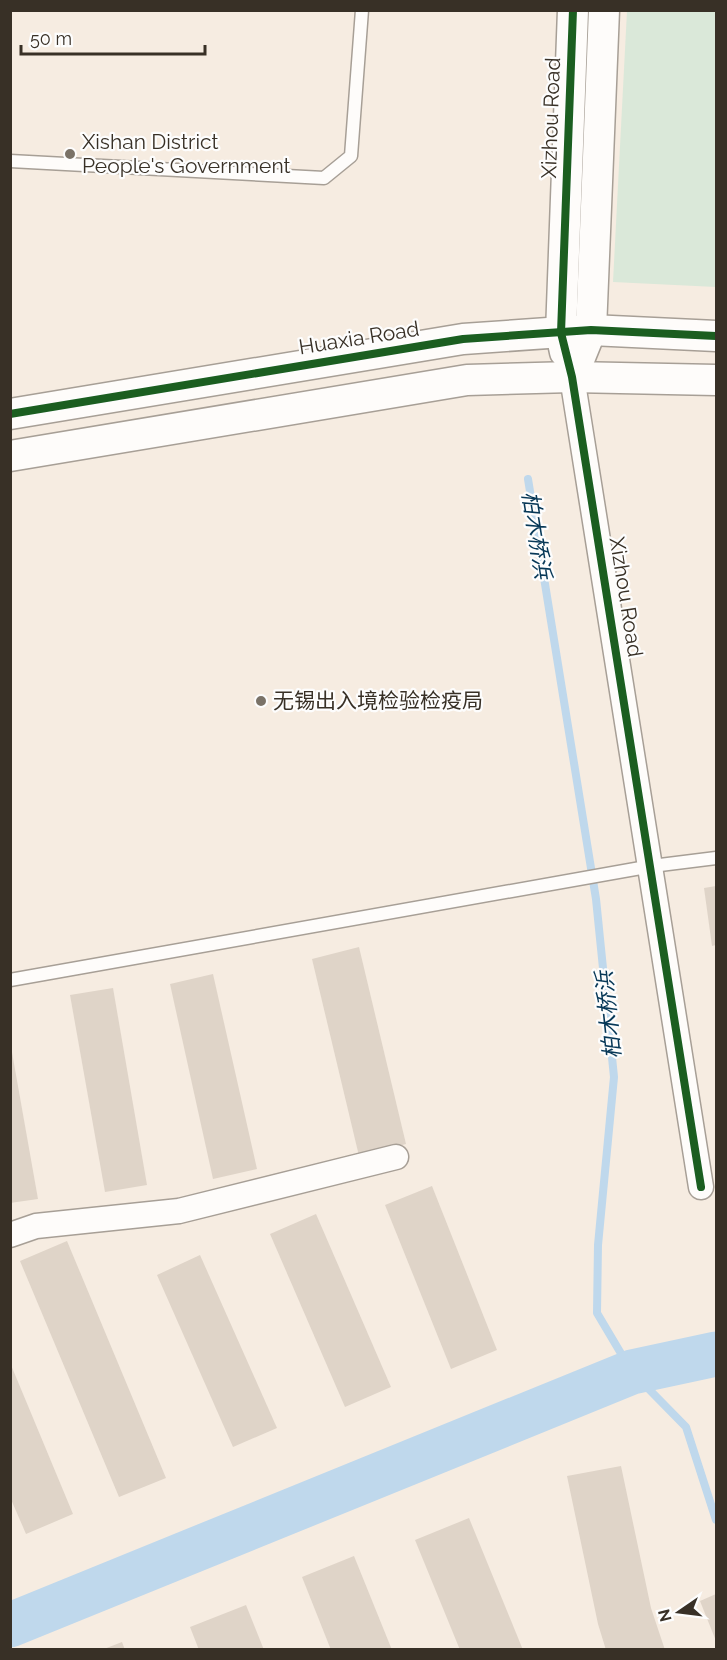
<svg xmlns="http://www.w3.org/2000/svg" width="727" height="1660" font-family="Raleway,'Noto Sans SC',sans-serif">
	<rect width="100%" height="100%" fill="#f6ece1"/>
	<!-- green -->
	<polygon fill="#dae8d9" points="627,11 716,11 716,287 613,282"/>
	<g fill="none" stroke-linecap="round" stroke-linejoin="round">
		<!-- stream -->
		<polyline stroke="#bfd8ec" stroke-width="8" points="528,479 596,899 614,1077 598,1245 597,1313 632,1372 686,1427 716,1520"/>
		<!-- river -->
		<polyline stroke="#bfd8ec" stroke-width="45" points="10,1625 632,1372 716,1354"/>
	</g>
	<!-- building -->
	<g fill="#dfd4c8">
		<polygon points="716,886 716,945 712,946 704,888"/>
		<polygon points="359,947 406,1144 359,1156 312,959"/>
		<polygon points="213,974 257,1169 213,1179 170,984"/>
		<polygon points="113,988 147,1185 105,1192 70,995"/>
		<polygon points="10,1041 38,1199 10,1203"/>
		<polygon points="432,1186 497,1350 451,1369 385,1205"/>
		<polygon points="316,1214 391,1387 345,1407 270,1234"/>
		<polygon points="67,1241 166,1478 119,1497 20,1261"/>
		<polygon points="200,1255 277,1428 233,1447 157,1275"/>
		<polygon points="11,1365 73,1514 26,1534 10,1497"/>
		<polygon points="621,1466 651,1608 665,1650 606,1650 598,1624 567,1476"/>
		<polygon points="469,1518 523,1650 460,1650 415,1540"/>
		<polygon points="354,1556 392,1650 331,1650 302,1577"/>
		<polygon points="716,1594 716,1641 700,1601"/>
		<polygon points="246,1605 264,1650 199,1650 190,1627"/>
		<polygon points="122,1642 125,1650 104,1650 104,1649"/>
	</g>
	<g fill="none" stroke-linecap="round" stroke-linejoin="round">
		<defs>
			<g id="service">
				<polyline points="10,161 324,178 351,156 362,10"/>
				<polyline points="10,980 652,866 716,858"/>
			</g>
			<g id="minor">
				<polyline points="572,377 701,1187"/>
				<polyline points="10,1235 36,1226 179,1211 396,1157"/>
			</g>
			<g id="tertiary">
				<polyline points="565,352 561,333 573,10"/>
				<polyline points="572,377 591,330 604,10"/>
				<polyline points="10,414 463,339 591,330 716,336"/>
				<polyline points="10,456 467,380 572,377 716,380"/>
			</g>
		</defs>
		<!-- service casing -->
		<use href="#service" stroke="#a79f96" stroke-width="15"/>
		<!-- minor casing -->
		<use href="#minor" stroke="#a79f96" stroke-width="27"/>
		<!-- tertiary casing -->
		<use href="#tertiary" stroke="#a79f96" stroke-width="33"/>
		<!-- service -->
		<use href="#service" stroke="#fefcfa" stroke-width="12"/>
		<!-- minor -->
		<use href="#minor" stroke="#fefcfa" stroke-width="24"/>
		<!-- tertiary -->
		<use href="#tertiary" stroke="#fefcfa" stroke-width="30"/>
		<defs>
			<g id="cycleway">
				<polyline points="573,10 561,333 572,377 701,1187"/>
				<polyline points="10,414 463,339 591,330 716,336"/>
			</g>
		</defs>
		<!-- cycleway casing -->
		<use href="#cycleway" stroke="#fdfdfd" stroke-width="11"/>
		<!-- cycleway -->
		<use href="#cycleway" stroke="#1b5e20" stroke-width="8"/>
	</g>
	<!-- markers -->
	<g fill="#7a7267" stroke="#fdfdfd" stroke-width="2">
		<circle cx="70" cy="154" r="6"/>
		<circle cx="261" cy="701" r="6"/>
	</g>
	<g text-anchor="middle" stroke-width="4.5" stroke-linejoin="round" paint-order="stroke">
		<!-- street labels -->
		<g font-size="21" fill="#383026" stroke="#fdfdfd">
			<text transform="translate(551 118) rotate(-88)" y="7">Xizhou Road</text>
			<text transform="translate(359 338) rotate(-9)" y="7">Huaxia Road</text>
			<text transform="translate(626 597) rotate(81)" y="7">Xizhou Road</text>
		</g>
		<!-- poi labels -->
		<g font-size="21" fill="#383026" stroke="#fdfdfd" text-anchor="start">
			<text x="82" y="149">Xishan District<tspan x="82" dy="24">People's Government</tspan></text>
			<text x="273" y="708">无锡出入境检验检疫局</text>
		</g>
		<!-- water labels -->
		<g font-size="22" font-style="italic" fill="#073857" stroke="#fdfdfd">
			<text transform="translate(537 535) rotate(81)" y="8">柏木桥浜</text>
			<text transform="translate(608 1015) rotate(-96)" y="8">柏木桥浜</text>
		</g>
	</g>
	<!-- border -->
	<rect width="727" height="1660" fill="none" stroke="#383026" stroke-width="24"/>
	<!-- north arrow -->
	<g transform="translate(679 1612) rotate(256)" stroke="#fdfdfd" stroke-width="4.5" paint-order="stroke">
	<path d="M0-4.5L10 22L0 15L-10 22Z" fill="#383026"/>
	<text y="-9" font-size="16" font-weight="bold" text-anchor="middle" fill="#383026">N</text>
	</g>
	<!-- scale -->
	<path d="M21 45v9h184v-9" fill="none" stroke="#383026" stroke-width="3"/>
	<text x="30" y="45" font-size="18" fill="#383026" stroke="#fdfdfd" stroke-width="4.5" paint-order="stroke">50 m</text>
</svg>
